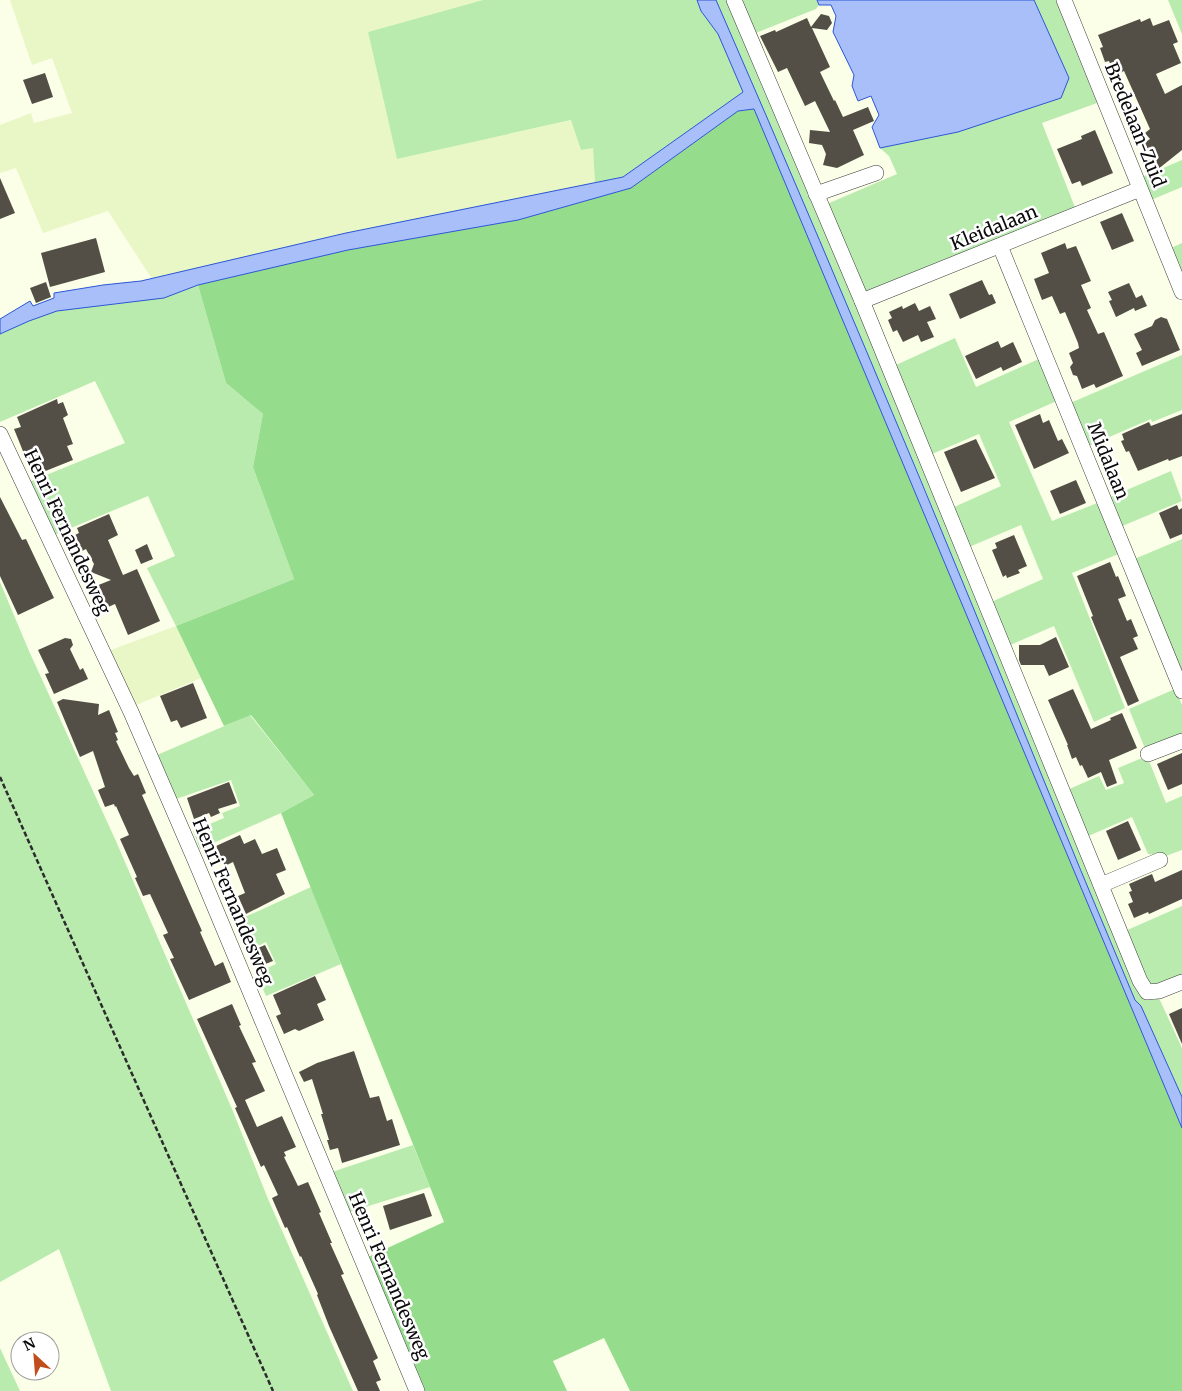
<svg xmlns="http://www.w3.org/2000/svg" width="1182" height="1391" font-family="Merriweather,serif">
	<rect width="100%" height="100%" fill="#fbffe7"/>
	<!-- farmland -->
	<g fill="#e9f6c6">
		<polygon points="10,0 483,0 368,32 397,159 572,120 581,150 593,147 595,183 346,233 152,279 108,211 43,233 16,168 0,173 0,125 31,113 34,123 72,113 52,58 32,65"/>
		<polygon points="176,626 201,678 134,706 108,651"/>
	</g>
	<!-- green -->
	<g fill="#b9ebaf">
		<polygon points="483,0 697,0 701,11 718,34 743,92 623,177 595,183 593,148 581,150 571,120 397,159 368,32"/>
		<polygon points="716,0 729,0 1146,999 1154,1000 1159,998 1182,1048 1182,1097 1141,1006 1135,1001 1053,805 922,482"/>
		<polygon points="739,0 817,0 819,5 816,9 753,34"/>
		<polygon points="1034,0 1056,0 1097,103 1042,123 1076,210 863,296 827,204 897,174 889,156 880,148 958,132 1069,78"/>
		<polygon points="1168,0 1182,0 1182,34"/>
		<polygon points="1182,160 1182,187 1151,200 1142,177"/>
		<polygon points="1182,243 1182,282 1169,249"/>
		<polygon points="198,285 226,383 263,414 253,467 294,579 176,626 147,568 175,556 148,496 54,535 29,482 125,443 95,381 0,422 0,334 29,321 57,311 164,298"/>
		<polygon points="955,338 976,387 1041,358 1059,400 1009,422 1052,521 1100,502 1121,553 1072,573 1125,708 1094,722 1054,626 1008,646 989,603 1043,579 1021,525 969,547 952,508 1001,486 979,434 932,454 896,365"/>
		<polygon points="1182,355 1182,410 1152,422 1151,419 1086,447 1068,404"/>
		<polygon points="1171,471 1182,501 1120,527 1108,498"/>
		<polygon points="1182,539 1182,681 1132,560"/>
		<polygon points="0,582 29,651 115,839 232,1109 268,1199 353,1391 111,1391 59,1249 0,1282"/>
		<polygon points="1175,689 1182,705 1182,736 1146,751 1129,709"/>
		<polygon points="250,715 314,795 281,813 200,849 193,831 224,818 222,813 240,806 231,780 176,799 157,755"/>
		<polygon points="1147,756 1166,803 1182,796 1182,850 1166,856 1148,854 1132,817 1086,837 1067,790 1099,776 1106,790 1124,783 1118,768"/>
		<polygon points="311,887 341,964 266,996 256,973 276,964 266,942 247,951 234,922"/>
		<path d="M1182,906V977C1171,982 1159,989 1147,982L1125,931Z"/>
		<polygon points="413,1145 430,1187 349,1212 332,1172"/>
		<polygon points="0,1348 20,1391 0,1391"/>
	</g>
	<!-- forest -->
	<polygon fill="#95dc8d" points="754,109 1182,1128 1182,1391 630,1391 604,1338 553,1361 567,1391 425,1391 368,1257 444,1222 281,813 314,795 251,715 224,726 176,626 294,579 253,467 263,414 226,383 198,285 348,250 518,220 631,188 738,111"/>
	<!-- water -->
	<g fill="#a8bffa" stroke="#2b56d5">
		<path d="M697,0H716C786,160 854,321 921,481C993,654 1062,828 1135,1000L1141,1006L1182,1097V1128L754,109L738,111L631,188L518,220L348,250L198,285L164,298L57,311L29,321L0,334V319L30,301L33,306L54,298V293L103,285L141,281L346,233L623,177L743,92L718,34L701,11Z"/>
		<polygon points="817,0 1034,0 1069,78 1061,98 958,132 880,148 872,127 879,115 871,96 858,101 852,86 854,75 833,32 836,16 831,5 819,5"/>
	</g>
	<!-- building -->
	<g fill="#534f46">
		<polygon points="821,14 829,16 832,23 827,30 812,28 830,67 820,72 834,101 835,100 843,117 868,107 874,121 853,130 864,155 837,168 823,165 826,154 822,145 809,143 810,130 830,132 815,101 805,106 787,68 778,72 760,36 775,30 776,32 807,18 811,27"/>
		<polygon points="1150,18 1153,26 1169,20 1178,42 1173,44 1181,63 1156,74 1165,94 1182,85 1182,150 1157,170 1142,151 1147,147 1144,143 1150,139 1145,133 1150,129 1124,71 1115,75 1109,61 1105,62 1100,48 1103,47 1098,35 1140,19 1141,22"/>
		<polygon points="45,73 53,97 32,104 23,80"/>
		<polygon points="1095,130 1113,173 1082,186 1080,181 1072,184 1057,149 1082,139 1081,136"/>
		<polygon points="0,178 15,213 0,219"/>
		<polygon points="1122,213 1134,241 1112,250 1100,222"/>
		<polygon points="96,238 105,272 50,287 41,253"/>
		<polygon points="1065,243 1067,249 1076,246 1091,281 1081,285 1091,308 1087,310 1098,334 1104,332 1123,376 1096,388 1094,384 1082,389 1077,376 1073,375 1070,367 1073,363 1069,353 1079,348 1078,343 1065,312 1060,314 1052,296 1042,300 1034,279 1049,273 1041,253"/>
		<polygon points="982,280 989,295 992,294 996,303 960,319 949,294"/>
		<polygon points="46,282 51,297 36,303 30,288"/>
		<polygon points="1129,283 1136,298 1142,295 1147,306 1135,311 1134,308 1116,317 1109,301 1112,300 1108,292"/>
		<polygon points="915,303 919,311 930,306 936,319 927,322 934,337 921,342 918,335 903,342 897,330 893,332 888,320 892,318 889,312 902,306 903,309"/>
		<polygon points="1161,317 1167,319 1180,350 1142,366 1136,353 1142,350 1134,334 1152,326 1155,320"/>
		<polygon points="998,341 1001,348 1013,342 1022,362 1003,371 1001,367 976,379 965,356"/>
		<polygon points="57,399 58,404 63,402 68,415 63,418 73,444 67,446 73,460 33,476 14,429 21,427 17,417"/>
		<polygon points="1040,414 1043,423 1049,420 1058,441 1062,439 1069,453 1034,469 1015,425"/>
		<polygon points="1182,414 1182,456 1169,461 1168,459 1138,471 1129,451 1126,452 1121,441 1124,440 1122,434 1149,422 1151,426"/>
		<polygon points="976,439 995,478 961,492 944,452"/>
		<polygon points="1076,480 1086,503 1060,514 1050,491"/>
		<polygon points="0,497 22,540 26,539 54,598 18,615 0,576"/>
		<polygon points="1177,505 1179,510 1182,508 1182,534 1170,539 1159,513"/>
		<polygon points="109,514 118,535 108,540 123,575 137,569 160,621 128,635 115,604 106,608 96,586 111,580 91,572 94,564 86,549 82,551 75,535 79,533 77,528"/>
		<polygon points="1014,535 1027,566 1018,570 1020,573 1007,578 1006,575 1003,577 992,550 997,548 995,543"/>
		<polygon points="147,544 153,559 141,564 135,550"/>
		<polygon points="1110,562 1116,577 1118,576 1126,596 1118,599 1127,621 1131,619 1138,636 1133,638 1138,649 1120,657 1139,701 1128,706 1091,617 1093,616 1077,576"/>
		<polygon points="1056,637 1069,667 1049,676 1044,665 1021,665 1019,660 1019,645 1040,645"/>
		<polygon points="65,638 71,639 73,645 70,649 80,670 83,668 88,679 54,694 45,674 49,673 38,650"/>
		<polygon points="193,683 207,718 181,728 177,720 171,722 160,696"/>
		<polygon points="1073,689 1091,729 1111,720 1110,718 1122,713 1137,748 1109,760 1117,783 1107,787 1101,772 1088,778 1082,765 1080,766 1076,757 1072,759 1067,745 1068,745 1048,700"/>
		<polygon points="63,699 99,704 98,715 109,710 118,732 115,733 118,740 116,741 129,768 134,776 138,774 146,793 142,795 202,931 200,932 215,966 223,962 231,982 189,1000 170,959 174,958 163,935 168,933 150,894 143,896 135,878 137,877 120,839 129,835 116,806 115,807 114,804 105,807 98,790 105,787 93,751 80,757 57,702"/>
		<polygon points="1182,753 1182,784 1168,790 1157,764"/>
		<polygon points="229,782 237,803 218,809 220,813 211,817 209,813 194,819 187,798"/>
		<polygon points="1128,821 1141,850 1118,860 1106,831"/>
		<polygon points="240,835 244,844 255,839 262,854 277,848 286,870 276,874 285,894 246,914 238,896 245,893 233,862 225,866 216,846"/>
		<polygon points="1182,870 1182,899 1149,914 1148,912 1134,918 1128,904 1133,902 1129,892 1132,891 1129,884 1152,874 1155,882"/>
		<polygon points="265,945 273,961 258,967 251,951"/>
		<polygon points="315,976 326,1000 317,1004 324,1020 299,1031 295,1029 284,1034 276,1016 281,1014 273,995"/>
		<polygon points="232,1004 241,1025 239,1026 256,1062 252,1063 265,1091 245,1100 257,1127 282,1116 296,1147 284,1152 286,1156 284,1157 298,1186 308,1182 321,1212 319,1213 332,1243 330,1243 344,1274 341,1275 378,1358 373,1361 381,1380 376,1382 380,1391 358,1391 329,1326 317,1295 318,1294 301,1256 300,1257 287,1227 285,1228 272,1198 278,1195 264,1165 261,1167 235,1108 237,1107 197,1019"/>
		<polygon points="1182,1008 1182,1044 1169,1014"/>
		<polygon points="354,1051 370,1098 379,1096 387,1121 392,1119 400,1145 342,1163 338,1148 330,1150 327,1140 329,1140 321,1114 323,1114 312,1079 304,1082 299,1072 317,1063"/>
		<polygon points="424,1193 432,1216 390,1230 383,1206"/>
	</g>
	<g fill="none" stroke-linecap="round" stroke-linejoin="round">
		<defs>
			<g id="minor">
				<polyline points="734,0 862,301 1140,981 1147,992 1159,991 1182,982"/>
				<polyline points="1064,0 1182,292"/>
				<polyline points="816,194 876,173"/>
				<polyline points="1000,246 1182,691"/>
				<polyline points="862,301 1140,189"/>
				<polyline points="0,434 131,712 195,860 417,1391"/>
				<polyline points="1148,754 1182,741"/>
				<polyline points="1101,885 1160,860"/>
			</g>
		</defs>
		<!-- minor casing -->
		<use href="#minor" stroke="#3d3d3d" stroke-width="16"/>
		<!-- path -->
		<polyline stroke="#2c2c2c" stroke-width="2.5" stroke-dasharray="5 2.5" stroke-linecap="butt" points="0,777 273,1391"/>
		<!-- minor -->
		<use href="#minor" stroke="#fff" stroke-width="15"/>
	</g>
	<g text-anchor="middle" stroke-width="5" stroke-linejoin="round" paint-order="stroke">
		<!-- street labels -->
		<g font-size="18" fill="#0a0a0a" stroke="#fff">
			<text transform="translate(1135 125) rotate(68)" y="6">Bredelaan-Zuid</text>
			<text transform="translate(994 228) rotate(-22)" y="6">Kleidalaan</text>
			<text transform="translate(1108 461) rotate(68)" y="6">Midalaan</text>
			<text transform="translate(67 532) rotate(65)" y="6">Henri Fernandesweg</text>
			<text transform="translate(233 902) rotate(67)" y="6">Henri Fernandesweg</text>
			<text transform="translate(389 1276) rotate(67)" y="6">Henri Fernandesweg</text>
		</g>
	</g>
	<!-- north arrow -->
	<g transform="translate(35 1356) rotate(334)"><circle r="24" fill="#ffffff" stroke="#9d9d9d"/>
	<path d="M0-4L9 19L0 12L-9 19Z" fill="#c04d1b"/>
	<text y="-8" font-size="14" font-weight="bold" text-anchor="middle" fill="#0a0a0a">N</text>
	</g>
</svg>
